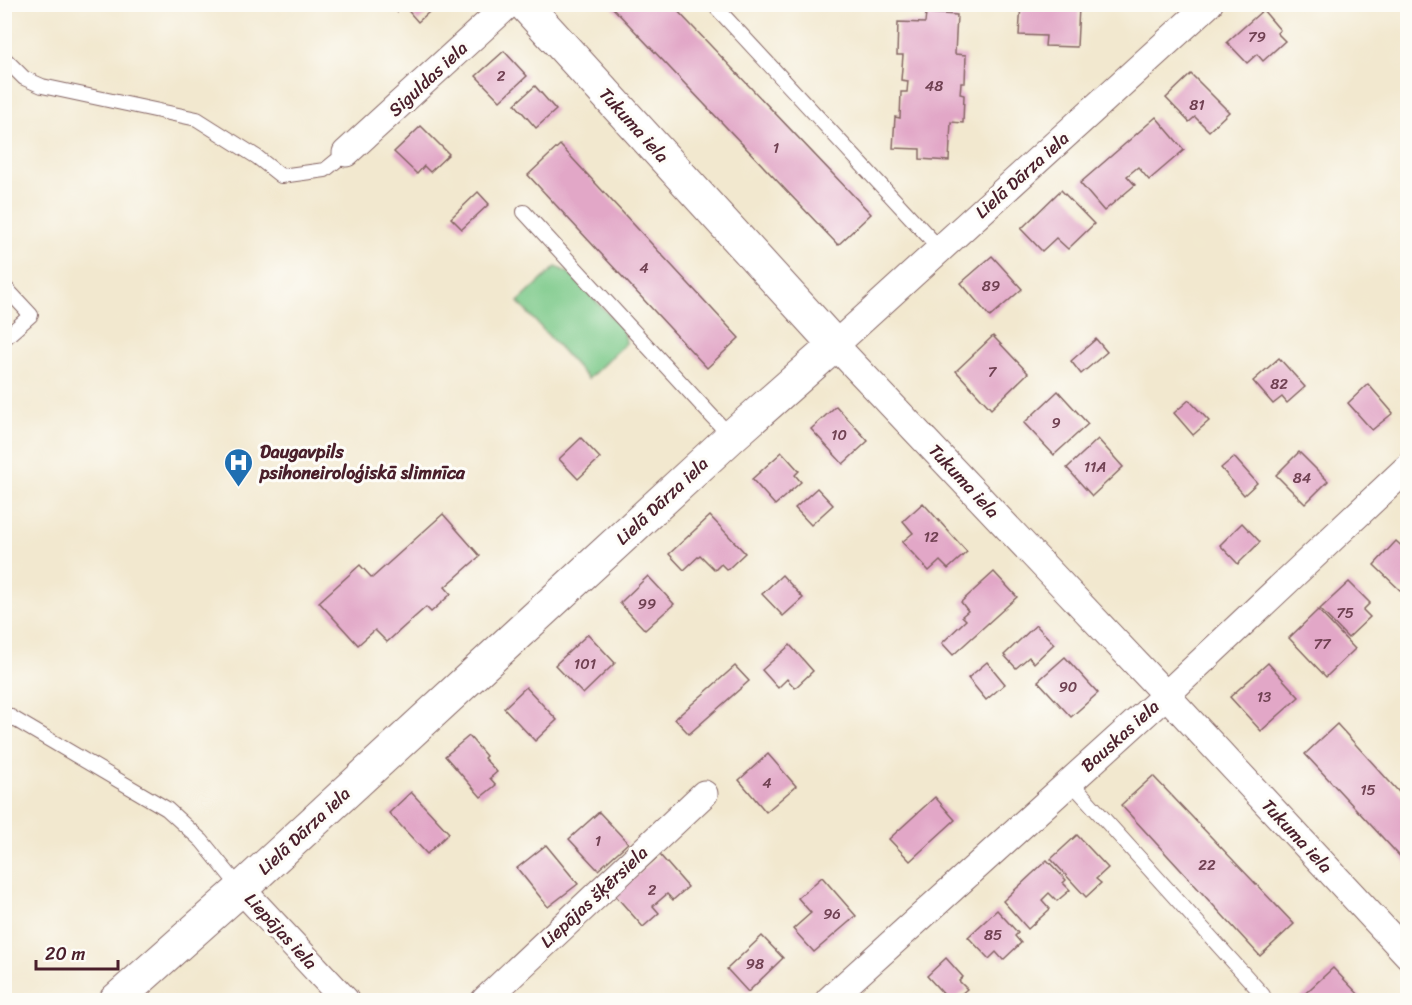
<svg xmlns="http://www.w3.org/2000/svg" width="1412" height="1005" font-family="Sriracha,sans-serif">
	<rect width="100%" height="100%" fill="#fdfcf7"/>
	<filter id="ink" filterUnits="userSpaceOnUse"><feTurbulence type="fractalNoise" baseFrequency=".0167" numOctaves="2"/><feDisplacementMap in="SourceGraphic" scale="12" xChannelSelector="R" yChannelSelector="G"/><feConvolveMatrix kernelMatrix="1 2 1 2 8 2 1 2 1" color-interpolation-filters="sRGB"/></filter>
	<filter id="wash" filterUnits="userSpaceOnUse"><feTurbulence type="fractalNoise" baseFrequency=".008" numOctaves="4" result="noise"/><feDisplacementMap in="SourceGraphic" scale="24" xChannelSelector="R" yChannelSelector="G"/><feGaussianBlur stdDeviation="1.35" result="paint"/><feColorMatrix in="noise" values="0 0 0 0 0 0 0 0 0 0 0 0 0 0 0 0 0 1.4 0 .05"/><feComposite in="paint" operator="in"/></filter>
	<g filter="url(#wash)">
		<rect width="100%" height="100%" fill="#f2e8cf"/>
		<!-- green -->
		<polygon fill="#7bc989" stroke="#62745a" stroke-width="1.5" points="556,267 569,273 620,326 625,335 626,343 588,379 518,302"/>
		<g id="blocks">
			<!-- building -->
			<g fill="#e2a7c7">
				<polygon points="391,4 438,4 418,22 404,6 397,12"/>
				<polygon points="615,4 671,4 871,214 838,245 612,7"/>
				<polygon points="1021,4 1090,4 1090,8 1079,7 1077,47 1045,46 1046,36 1019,35"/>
				<polygon points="1263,10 1280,30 1277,33 1285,41 1263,61 1257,54 1247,63 1227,42"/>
				<polygon points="926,13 957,15 955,54 966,55 965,83 961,83 960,94 964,95 963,123 951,122 949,161 920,159 920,149 893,148 895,117 900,118 901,92 907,92 908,81 901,80 903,55 897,55 898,22 925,23"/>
				<polygon points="504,51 527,76 500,101 476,76"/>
				<polygon points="1191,74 1229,112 1209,131 1195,117 1189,122 1166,98"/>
				<polygon points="535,86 556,110 536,128 515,104"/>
				<polygon points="1156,117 1184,150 1149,180 1138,167 1127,176 1135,185 1104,211 1080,183"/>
				<polygon points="421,126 449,154 430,172 424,166 417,174 394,152"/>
				<polygon points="560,145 739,338 707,368 528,175"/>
				<polygon points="1061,190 1094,224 1068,249 1056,238 1042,251 1021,229"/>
				<polygon points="478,192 489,204 462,229 451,218"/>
				<polygon points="992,256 1022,289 990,317 961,283"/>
				<polygon points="993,336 1028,373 991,409 956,371"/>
				<polygon points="1096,339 1107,352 1081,374 1071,361"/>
				<polygon points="1279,358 1305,387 1287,403 1282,397 1273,404 1253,381"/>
				<polygon points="1368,384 1393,413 1372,430 1348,403"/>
				<polygon points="1058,391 1088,424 1054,455 1024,423"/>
				<polygon points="1189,400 1209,421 1193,435 1174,413"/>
				<polygon points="836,406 868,441 843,464 811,429"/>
				<polygon points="581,438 600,458 578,479 559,459"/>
				<polygon points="1098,439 1123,467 1092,496 1067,468"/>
				<polygon points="782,452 799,471 795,475 801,482 775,505 752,479"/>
				<polygon points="1299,452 1328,481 1305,504 1276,475"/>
				<polygon points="1234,457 1257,483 1244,495 1221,468"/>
				<polygon points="817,488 833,505 811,525 795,508"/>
				<polygon points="923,503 967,552 948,569 940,561 929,571 902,542 913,533 903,521"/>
				<polygon points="443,514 480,556 445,587 451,594 431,612 426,607 387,642 375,630 358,645 319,602 360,565 372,578"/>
				<polygon points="710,516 745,553 727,570 721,564 715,570 700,555 684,570 669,554"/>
				<polygon points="1242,523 1260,542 1238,564 1220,545"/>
				<polygon points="1396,541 1408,552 1408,585 1401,591 1374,565"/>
				<polygon points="994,572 1017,597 953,655 942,643 966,620 962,616 968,611 961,602"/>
				<polygon points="782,575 803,598 783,616 762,594"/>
				<polygon points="648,576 674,604 645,630 620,603"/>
				<polygon points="1349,582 1370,603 1363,610 1370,617 1348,638 1320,609"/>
				<polygon points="1318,610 1355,649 1326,677 1289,638"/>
				<polygon points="1036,625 1054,644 1034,663 1029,657 1016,668 1004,655"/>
				<polygon points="588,634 615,663 583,694 555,665"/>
				<polygon points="790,645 813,671 795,688 787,679 778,688 762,670"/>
				<polygon points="1065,657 1098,693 1071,717 1038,681"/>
				<polygon points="987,662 1005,684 986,700 968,678"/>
				<polygon points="1268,663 1299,697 1261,731 1230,697"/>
				<polygon points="735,666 749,681 689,734 675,719"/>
				<polygon points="526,687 557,720 535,741 504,708"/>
				<polygon points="1337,724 1408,802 1408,865 1305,754"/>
				<polygon points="469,736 486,756 484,758 497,772 490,778 496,785 481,797 445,756"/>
				<polygon points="768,754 796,786 766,812 739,780"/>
				<polygon points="1153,776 1294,924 1260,956 1121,805"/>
				<polygon points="411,792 449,833 427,854 389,813"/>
				<polygon points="935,797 955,820 910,861 889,839"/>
				<polygon points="599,812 628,843 598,870 569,839"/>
				<polygon points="1077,835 1108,868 1096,879 1101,883 1086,897 1051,859"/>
				<polygon points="546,845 578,884 548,907 517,868"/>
				<polygon points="660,855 688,887 673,900 667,894 653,906 659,913 643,927 615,895"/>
				<polygon points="1047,860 1066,880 1063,883 1070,890 1057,901 1049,893 1042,900 1050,909 1028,929 1003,901"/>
				<polygon points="822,877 856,916 814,952 793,929 811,913 798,898"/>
				<polygon points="997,910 1018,933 1015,936 1021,943 1003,960 996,952 989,959 968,937"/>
				<polygon points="762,936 783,958 748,992 727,969"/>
				<polygon points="946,958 963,977 959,981 967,989 954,1000 949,1000 927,976"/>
				<polygon points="1333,968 1363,999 1298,1000"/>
			</g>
		</g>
	</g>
	<g filter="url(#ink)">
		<use href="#blocks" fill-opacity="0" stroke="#856564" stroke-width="1.5"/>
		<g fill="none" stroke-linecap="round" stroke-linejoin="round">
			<defs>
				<g id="service">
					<polyline points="713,4 940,249"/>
					<polyline points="4,58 24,78 42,86 197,119 257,157 281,176 325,170 346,153"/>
					<polyline points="524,212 731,437"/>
					<polyline points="4,286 31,315 4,339"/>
					<polyline points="4,713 167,809 202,841 241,889"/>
					<polyline points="1069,780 1263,995"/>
				</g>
				<g id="minor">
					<polyline points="1209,4 835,345 1166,695 1408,955"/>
					<polyline points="346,153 509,4"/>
					<polyline points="241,889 345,1000"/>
					<polyline points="485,1000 704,794"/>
					<polyline points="829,1000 1166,695 1408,467"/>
				</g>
				<polyline id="tertiary" points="116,1000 241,889 731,437 835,345 524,4"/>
			</defs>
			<!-- service casing -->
			<use href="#service" stroke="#856564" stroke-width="16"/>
			<!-- minor casing -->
			<use href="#minor" stroke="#856564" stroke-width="29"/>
			<!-- tertiary casing -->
			<use href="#tertiary" stroke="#856564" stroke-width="35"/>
			<!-- service -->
			<use href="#service" stroke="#fff" stroke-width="14"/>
			<!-- minor -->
			<use href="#minor" stroke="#fff" stroke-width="27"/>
			<!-- tertiary -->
			<use href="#tertiary" stroke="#fff" stroke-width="33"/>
		</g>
	</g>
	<!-- icons -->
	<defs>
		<symbol id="hospital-pin" viewBox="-11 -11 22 30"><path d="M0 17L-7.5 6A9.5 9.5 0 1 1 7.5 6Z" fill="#1f6fb2" stroke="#fdfcf7"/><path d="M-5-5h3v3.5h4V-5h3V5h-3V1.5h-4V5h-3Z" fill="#fff"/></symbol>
	</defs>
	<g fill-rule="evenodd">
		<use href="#hospital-pin" x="222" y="446" width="33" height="45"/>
	</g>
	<g text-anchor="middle" stroke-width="6" stroke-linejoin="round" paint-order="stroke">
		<!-- number labels -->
		<g font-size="15" fill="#704152">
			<text x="1257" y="42">79</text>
			<text x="501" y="81">2</text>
			<text x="934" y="91">48</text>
			<text x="1197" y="110">81</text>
			<text x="776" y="153">1</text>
			<text x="644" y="273">4</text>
			<text x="991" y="291">89</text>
			<text x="992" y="377">7</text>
			<text x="1279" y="389">82</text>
			<text x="1056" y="428">9</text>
			<text x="839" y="440">10</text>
			<text x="1095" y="472">11A</text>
			<text x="1302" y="483">84</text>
			<text x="931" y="542">12</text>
			<text x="647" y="609">99</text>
			<text x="1345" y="618">75</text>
			<text x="1322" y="649">77</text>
			<text x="585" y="669">101</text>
			<text x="1068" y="692">90</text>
			<text x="1264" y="702">13</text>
			<text x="767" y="788">4</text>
			<text x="1368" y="795">15</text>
			<text x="598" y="846">1</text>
			<text x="1207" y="870">22</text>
			<text x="652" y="895">2</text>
			<text x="832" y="919">96</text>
			<text x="993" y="940">85</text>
			<text x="755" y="969">98</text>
		</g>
		<!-- street labels -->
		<g font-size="18" fill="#4a1f2b" stroke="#fdfcf7">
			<text transform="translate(428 79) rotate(-43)" y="6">Siguldas iela</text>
			<text transform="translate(634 125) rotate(48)" y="6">Tukuma iela</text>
			<text transform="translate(1022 175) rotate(-42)" y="6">Lielā Dārza iela</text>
			<text transform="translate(964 481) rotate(47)" y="6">Tukuma iela</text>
			<text transform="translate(662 501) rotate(-43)" y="6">Lielā Dārza iela</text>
			<text transform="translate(1120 736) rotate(-42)" y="6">Bauskas iela</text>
			<text transform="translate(304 831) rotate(-43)" y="6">Lielā Dārza iela</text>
			<text transform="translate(1297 836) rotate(47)" y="6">Tukuma iela</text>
			<text transform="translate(594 897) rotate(-43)" y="6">Liepājas šķērsiela</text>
			<text transform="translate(281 931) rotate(47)" y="6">Liepājas iela</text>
		</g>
		<!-- poi labels -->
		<g font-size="18" font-weight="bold" fill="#4a1f2b" stroke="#fdfcf7" text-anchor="start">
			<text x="260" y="458">Daugavpils<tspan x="260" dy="21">psihoneiroloģiskā slimnīca</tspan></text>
		</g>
	</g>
	<!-- margin -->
	<rect width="1412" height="1005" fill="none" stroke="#fdfcf7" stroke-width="24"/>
	<!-- scale -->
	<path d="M36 960v9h82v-9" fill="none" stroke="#4a1f2b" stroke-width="3"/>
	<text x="45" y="960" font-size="18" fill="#4a1f2b" stroke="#fdfcf7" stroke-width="4.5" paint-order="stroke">20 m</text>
</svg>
